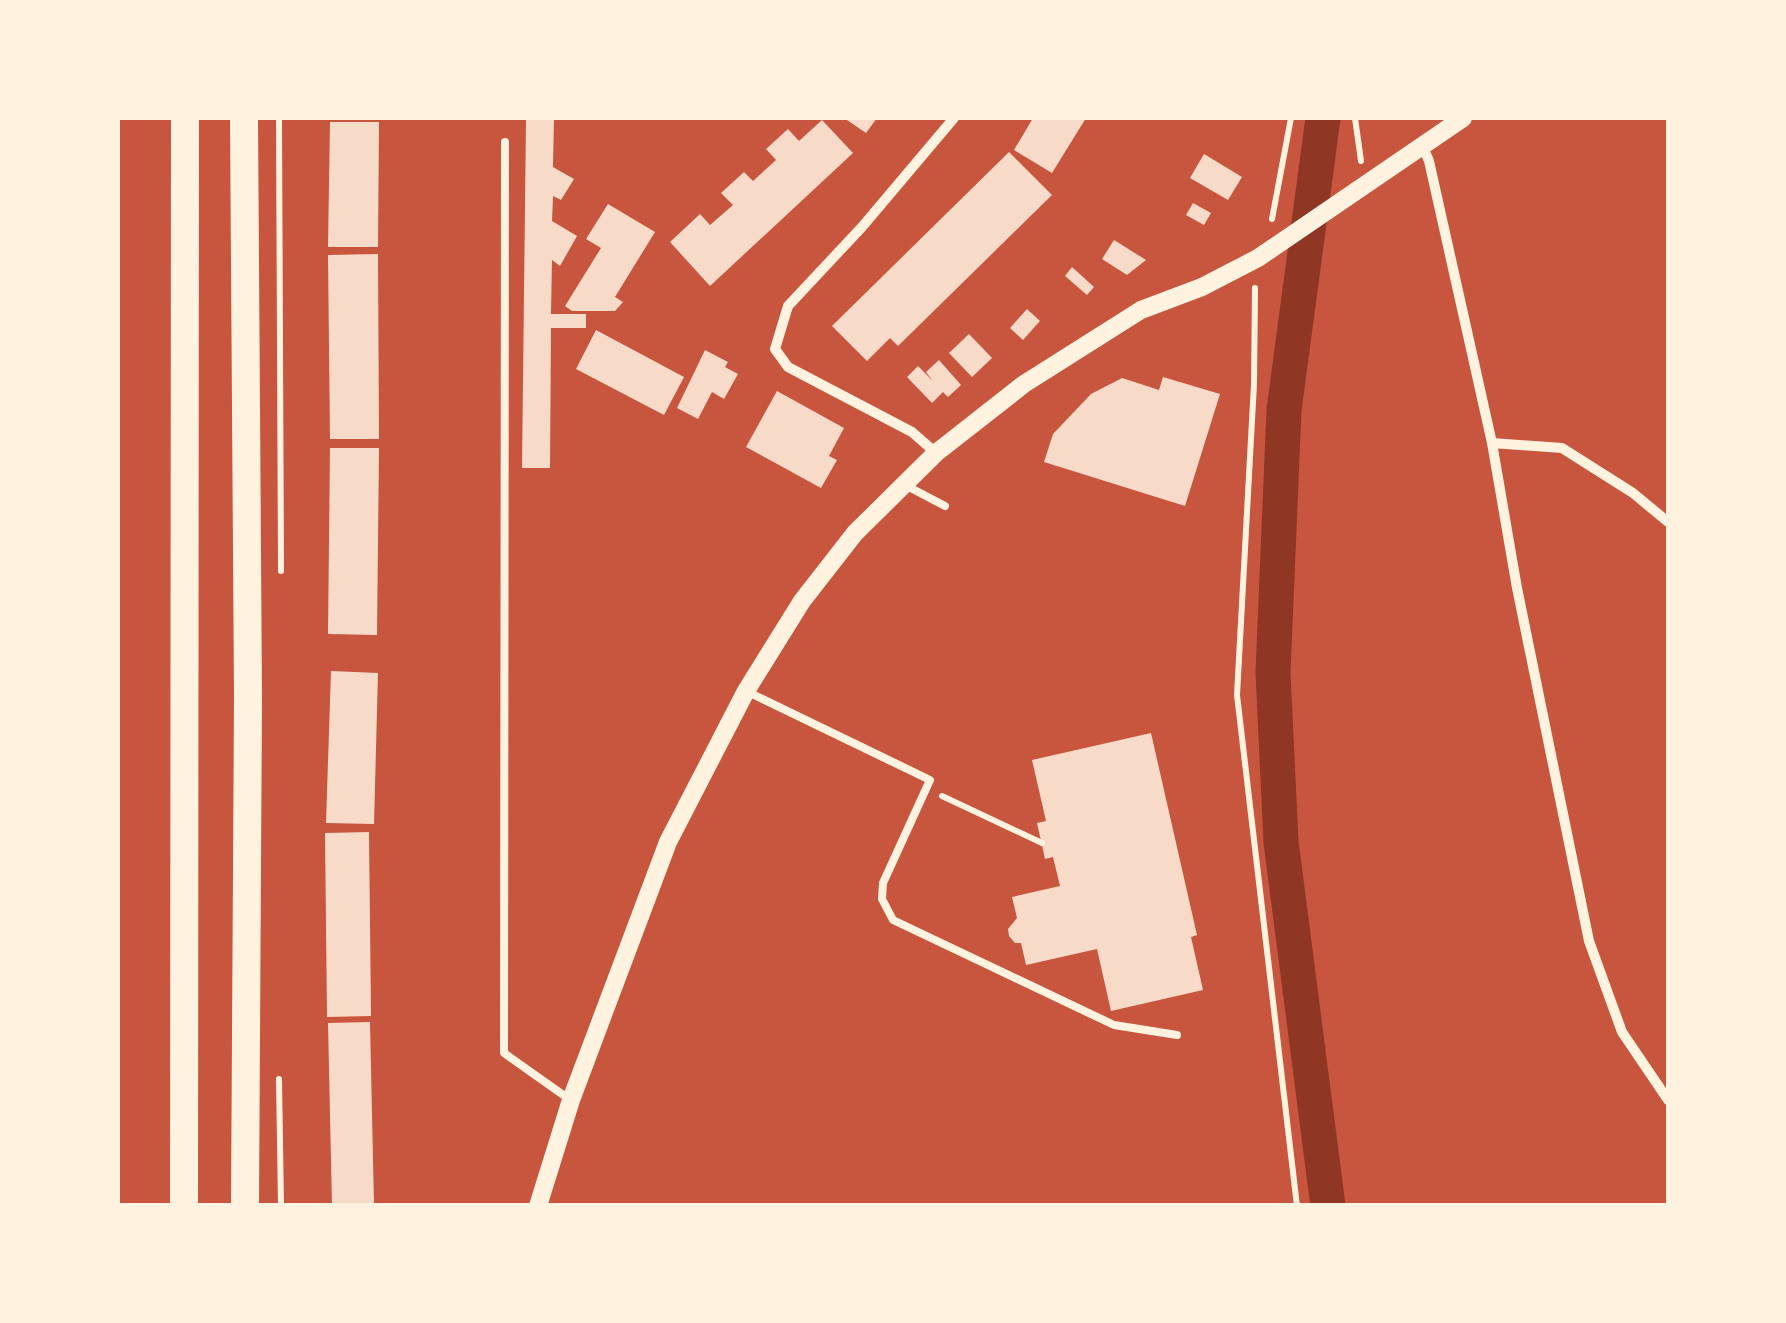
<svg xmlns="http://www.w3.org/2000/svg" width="1786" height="1323" font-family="'PT Sans Narrow',sans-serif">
	<rect width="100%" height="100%" fill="#c8553d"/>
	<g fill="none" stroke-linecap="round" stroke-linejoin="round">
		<!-- canal -->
		<polyline stroke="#8f3625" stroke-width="35" points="1323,118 1284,410 1273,673 1281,842 1328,1206"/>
	</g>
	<!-- building -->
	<g fill="#f7dbc8">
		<polygon points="526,118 554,118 553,167 574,179 561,200 553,196 552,221 577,236 560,266 552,260 551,314 586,314 586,328 551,328 550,468 522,468"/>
		<polygon points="844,118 877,118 866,133"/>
		<polygon points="1033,118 1086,118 1052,173 1014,150"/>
		<polygon points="822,120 853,153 710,286 670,242 700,214 710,225 733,205 721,193 744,172 753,181 776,160 766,149 788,129 799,141"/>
		<polygon points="330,122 379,122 378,247 328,247"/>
		<polygon points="1009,152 1052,195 898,346 890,338 867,361 832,326"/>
		<polygon points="1204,154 1242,177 1228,200 1190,178"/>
		<polygon points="1193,203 1211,213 1204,225 1186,215"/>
		<polygon points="608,204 655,232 615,297 623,302 615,311 572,311 565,306 601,248 586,239"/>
		<polygon points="1114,240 1146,260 1127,275 1102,259"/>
		<polygon points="378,254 379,439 330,439 328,255"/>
		<polygon points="1072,267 1094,287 1087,295 1065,276"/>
		<polygon points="1027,309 1040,321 1023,340 1010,328"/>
		<polygon points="596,330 684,377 664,415 576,369"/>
		<polygon points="969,334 992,358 972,377 949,353"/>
		<polygon points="705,350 728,362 725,367 738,374 724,399 712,392 698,419 677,408"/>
		<polygon points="939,360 961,385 948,397 943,392 932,403 907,377 918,366 933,381 926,372"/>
		<polygon points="1163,377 1220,394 1185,506 1044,462 1053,434 1091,394 1122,378 1159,390"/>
		<polygon points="777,391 844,428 829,456 837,460 821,488 746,447"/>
		<polygon points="330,448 379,448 377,635 328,634"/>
		<polygon points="331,671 378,673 374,824 326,823"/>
		<polygon points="1151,733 1197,935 1191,937 1203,990 1111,1011 1097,949 1026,965 1021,943 1015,943 1009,936 1008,929 1017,918 1012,897 1060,886 1053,857 1045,859 1037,823 1046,821 1032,760"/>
		<polygon points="369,832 371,1016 327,1017 325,833"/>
		<polygon points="370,1022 374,1205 332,1206 328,1023"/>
	</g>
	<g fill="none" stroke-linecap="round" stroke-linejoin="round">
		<!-- path -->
		<g stroke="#fff3e0" stroke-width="6">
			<polyline points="279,118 281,571"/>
			<polyline points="1355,118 1361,161"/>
			<polyline points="1272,219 1291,118"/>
			<polyline points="1255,288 1254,384 1237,695 1297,1206"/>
			<polyline points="942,796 1042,843"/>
			<polyline points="279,1079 281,1206"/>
		</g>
		<!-- service -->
		<g stroke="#fff3e0" stroke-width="8">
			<polyline points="505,142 504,1053 569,1099"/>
			<polyline points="905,485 945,506"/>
			<polyline points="746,691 930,780 883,883 882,899 893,920 1114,1025 1177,1035"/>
		</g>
		<!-- minor -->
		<g stroke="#fff3e0" stroke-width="10">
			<polyline points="1422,145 1429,161 1492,443 1517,588 1589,941 1622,1032 1668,1100"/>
			<polyline points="1492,443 1562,448 1633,493 1668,522"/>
			<polyline points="936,453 912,432 788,367 775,349 788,306 862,227 954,118"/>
		</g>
		<!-- tertiary -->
		<polyline stroke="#fff3e0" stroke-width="18" points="538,1206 571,1100 668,842 746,691 802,601 855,533 936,453 1024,384 1141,310 1202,287 1258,258 1463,118"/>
		<!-- trunk -->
		<g stroke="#fff3e0" stroke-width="28">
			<polyline points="244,118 248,698 245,1206"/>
			<polyline points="184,1206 185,118"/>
		</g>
	</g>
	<!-- border -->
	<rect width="1786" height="1323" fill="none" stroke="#fff3e0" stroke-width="240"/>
</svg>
